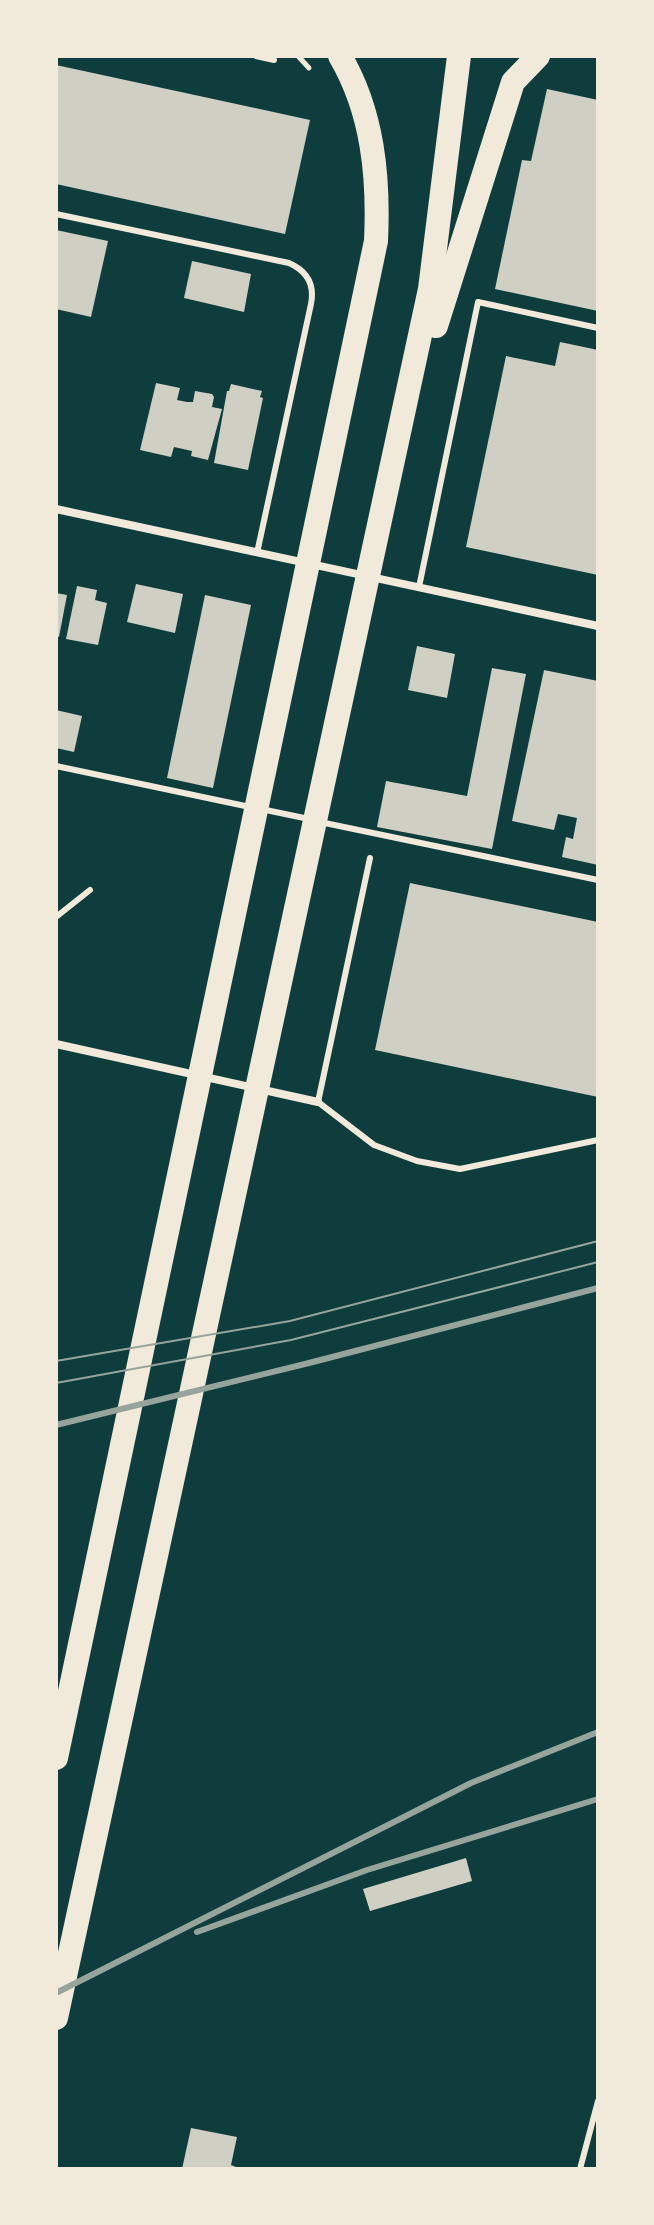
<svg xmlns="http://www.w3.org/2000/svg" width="654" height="2225" font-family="Manrope,sans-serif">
	<rect width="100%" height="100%" fill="#0f3d3e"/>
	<!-- building -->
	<g fill="#cfcfc3">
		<polygon points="56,65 310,120 285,234 56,184"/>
		<polygon points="547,89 598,100 598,311 495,289 522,160 531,161"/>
		<polygon points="56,230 108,241 91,317 56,309"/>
		<polygon points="192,261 251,274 244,312 184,298"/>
		<polygon points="560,342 598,350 598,575 466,547 506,356 555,366"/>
		<polygon points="156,383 180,388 177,400 187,402 193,402 195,391 212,394 214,397 212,407 222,409 208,460 191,456 192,451 174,447 171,457 140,450"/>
		<polygon points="231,384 262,391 260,397 263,398 248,470 214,463 227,391 229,391"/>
		<polygon points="136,584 183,594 175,633 127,622"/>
		<polygon points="77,586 97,590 95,600 107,603 98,645 66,639"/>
		<polygon points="56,593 67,595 59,637 56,636"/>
		<polygon points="205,595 251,605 213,788 167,778"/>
		<polygon points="417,646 455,654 447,698 408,690"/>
		<polygon points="492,668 526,674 492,849 377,827 386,781 467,796"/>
		<polygon points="544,670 598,681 598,865 562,857 566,837 573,839 577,818 558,814 554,830 512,821"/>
		<polygon points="56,710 82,716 74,752 56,748"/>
		<polygon points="410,883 598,922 598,1097 375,1050"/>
		<polygon points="466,1858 472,1881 370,1911 363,1889"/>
		<polygon points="191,2128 237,2137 231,2165 241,2169 182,2169"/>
	</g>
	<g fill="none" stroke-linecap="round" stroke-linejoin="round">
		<!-- path -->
		<polyline stroke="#f1e9da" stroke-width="5" points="298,56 309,68"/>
		<!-- service -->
		<g stroke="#f1e9da" stroke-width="6">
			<polyline points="256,56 274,60"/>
			<path d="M56,214L289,263C307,271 315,284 311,304L257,553"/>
			<polyline points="419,587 478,302 598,328"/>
			<polyline points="56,766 250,807"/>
			<polyline points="261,809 309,819"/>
			<polyline points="320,822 598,880"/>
			<polyline points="370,858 318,1102 374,1145 417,1161 460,1169 598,1140"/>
			<polyline points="56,917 90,890"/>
			<polyline points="580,2169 598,2101"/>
		</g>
		<!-- minor -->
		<g stroke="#f1e9da" stroke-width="8">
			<polyline points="56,509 598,626"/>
			<polyline points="56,1044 318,1102"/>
		</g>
		<!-- motorway -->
		<g stroke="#f1e9da" stroke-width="24">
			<polyline points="436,326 513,82 538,56"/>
			<path d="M56,1758L376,241C379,177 373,112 340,56"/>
			<polyline points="56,2018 430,289 459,56"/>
		</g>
		<!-- tram -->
		<g stroke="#97a49c" stroke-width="2">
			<polyline points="56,1361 290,1321 598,1241"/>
			<polyline points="56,1383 291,1340 598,1262"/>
		</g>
		<!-- rail -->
		<g stroke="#97a49c" stroke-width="6">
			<polyline points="56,1425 309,1363 598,1288"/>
			<polyline points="197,1932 367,1870 598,1799"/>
			<polyline points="56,1993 471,1783 598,1732"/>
		</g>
	</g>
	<!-- border -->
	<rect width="654" height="2225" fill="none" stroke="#f1e9da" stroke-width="116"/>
</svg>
